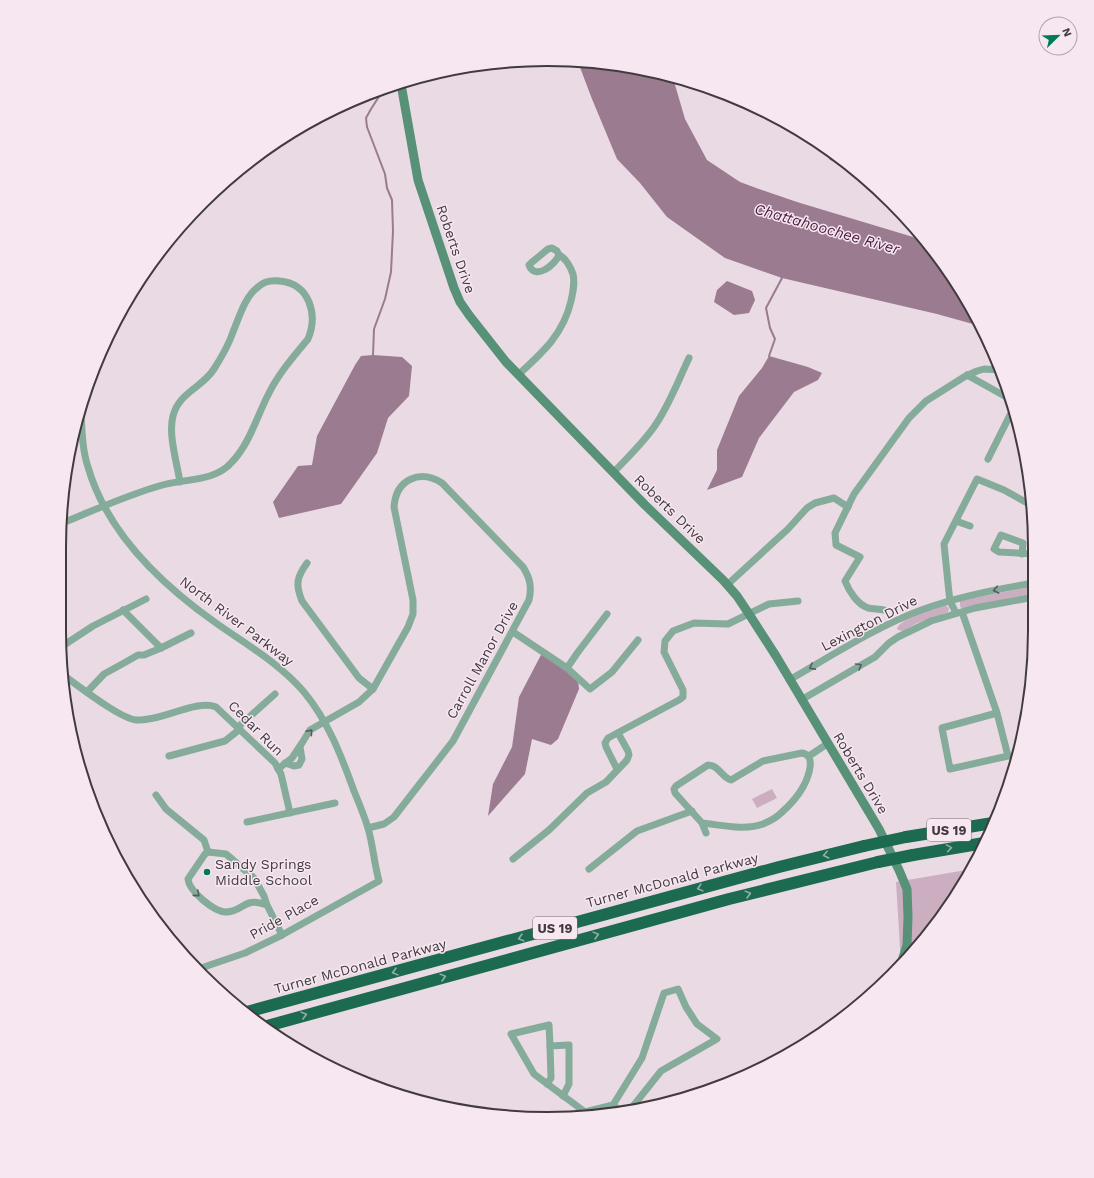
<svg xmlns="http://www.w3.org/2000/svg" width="1094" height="1178" font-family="'Work Sans',sans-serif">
	<rect width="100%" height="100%" fill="#eadae4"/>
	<!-- green -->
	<g fill="#ccaec1">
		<polygon points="1034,586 1034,593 965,608 961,608 960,606 960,601 964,600"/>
		<path d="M945,605L949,608L948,612L917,623L903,631L898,630L897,628C902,618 934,609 945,605Z"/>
		<polygon points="772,789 777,798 757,808 752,799"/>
		<polygon points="972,869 969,875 914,953 901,964 896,882"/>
	</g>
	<!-- water -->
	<g fill="#9a7b8f">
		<polygon points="578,62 642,68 673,78 685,119 707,160 740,182 759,189 797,202 923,240 953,276 980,326 937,314 782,278 725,258 667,217 640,183 617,159 592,99"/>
		<polygon points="824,146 854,170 842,164 830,160 824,149"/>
		<polygon points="727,281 752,291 755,300 749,313 734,315 714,302 717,290"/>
		<polygon points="373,355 402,357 412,366 409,396 388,418 377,453 341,504 279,518 273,502 298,466 312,465 317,436 355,365 361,356"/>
		<polygon points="769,356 808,367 822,373 818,380 794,392 759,438 742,477 707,490 717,470 717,450 739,396 762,368"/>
		<polygon points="542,653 578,679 579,689 558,739 551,745 532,739 525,774 488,816 493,784 512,747 519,697"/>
	</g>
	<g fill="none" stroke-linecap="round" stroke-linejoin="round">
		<!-- stream -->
		<g stroke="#9a7b8f" stroke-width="2">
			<polyline points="373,355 374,329 385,299 391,272 393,231 392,200 387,188 385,174 367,127 366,118 371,109 380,95 391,87"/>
			<polyline points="769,356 775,339 770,328 766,308 782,278 781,276"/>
		</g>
		<!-- street -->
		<g stroke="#85ab9a" stroke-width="7">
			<path d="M552,248L557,251L559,255C555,265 535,281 529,265L531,263L548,249Z"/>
			<path d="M518,375C542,353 563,335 571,301C573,292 575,283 573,274C570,266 566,258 559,255"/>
			<polyline points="967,375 1010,399"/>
			<path d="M81,411C82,430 82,449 88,467C107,533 162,585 216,623C247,645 279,663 304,692C328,721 341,755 354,791C359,803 364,815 368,828C373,845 374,863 379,881L282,935L245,953L198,969"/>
			<polyline points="988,459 1013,409"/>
			<path d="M613,473C627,458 642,444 654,427C669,406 678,381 689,358"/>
			<polyline points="956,521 970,526"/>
			<path d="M60,524C92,511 125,496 159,486C183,478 214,483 232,462C250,443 257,416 269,393C279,373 294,356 308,339C318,315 310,284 280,281C272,280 264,281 258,287C245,296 239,318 233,332C229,344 221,358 214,369C202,388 179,392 173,416C168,434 177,463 180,482"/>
			<polyline points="1022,554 1023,543 1001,535 994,549 999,552 1035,554"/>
			<path d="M307,563C297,577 295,584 302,601L359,678L373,689"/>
			<polyline points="727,585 788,529 807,508 815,503 834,498 848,507"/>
			<polyline points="123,610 161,648"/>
			<path d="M884,610C879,609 873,609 868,608C857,604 849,591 845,581L860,557L836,545L835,533L854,494L909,418L926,401L964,377L977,371L984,369L1001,370"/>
			<polyline points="962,612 997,713 942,728 950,769 1008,756 997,713"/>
			<polyline points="956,613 950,601 949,593 944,544 977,479 1004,490 1031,505"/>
			<polyline points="513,632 567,668 578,652 607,614"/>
			<polyline points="61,647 93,626 146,599"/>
			<polyline points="567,668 590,689 612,672 638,640"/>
			<path d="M63,675C79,686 119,718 136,720C160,722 196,699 216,707L275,763L281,774L290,813"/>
			<path d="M789,680C833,655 877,626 924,609C960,596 997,589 1034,583"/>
			<polyline points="87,692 104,674 124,663 138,655 144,655 161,648 191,633"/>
			<polyline points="801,700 875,657 889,643 898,637 931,621 975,608 1034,597"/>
			<polyline points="238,727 275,694"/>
			<polyline points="169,756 225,741 240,729"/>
			<polyline points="809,756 827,744"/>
			<polyline points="285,763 294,766 299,765 302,759 300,747"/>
			<path d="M278,769L292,758L302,743L310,730L359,702L373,689L408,627L413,614V600L394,507C396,479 420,469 442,483L523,567C530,578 532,587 529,600L453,741L394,817L384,824L368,828"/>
			<polyline points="617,769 606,747 605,743 608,738 679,700 683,697 683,690 664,652 665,641 673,631 694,623 728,624 769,604 798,601"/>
			<polyline points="156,795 166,809 204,840 208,852"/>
			<polyline points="247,822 335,803"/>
			<path d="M702,823C721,825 745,831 763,824C770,821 776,818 781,813C789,806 798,796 803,787C808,778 817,755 802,753L763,761L731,780C721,777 719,765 708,765L676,786L674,789L675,793L702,823L706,833"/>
			<polyline points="513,859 549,830 587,793 606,782 627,760 629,755 628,751 618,733"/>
			<polyline points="589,869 637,831 692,811"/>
			<path d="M267,905C243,896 244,912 226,912C214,912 189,891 188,879L205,854L208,852L226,854L254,878L264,896L267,905L282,935"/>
			<polyline points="550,1046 549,1025 511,1034 534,1074 585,1112 585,1113"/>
			<polyline points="547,1084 551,1078 550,1046 569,1045 569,1084 563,1096"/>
			<polyline points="613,1105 620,1111"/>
			<polyline points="585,1112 613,1105 642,1058 664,993 678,989 686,1007 697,1024 717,1039 661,1071 630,1110"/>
		</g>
		<!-- secondary -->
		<polyline stroke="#569178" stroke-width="9" points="401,84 418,180 454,288 460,302 469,315 506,362 645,505 723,580 737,596 749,614 776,656 879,829 899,870 907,889 908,917 907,945 901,964"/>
		<!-- highway -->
		<g stroke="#1c6a4f" stroke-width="12">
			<polyline points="906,837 993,823"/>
			<polyline points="913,855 984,843"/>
			<polyline points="247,1012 779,867 864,846"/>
			<polyline points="267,1026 729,899 878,862"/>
		</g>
		<!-- highway-bridge -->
		<g stroke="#1c6a4f" stroke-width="12">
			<polyline points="864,846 906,837"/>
			<polyline points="878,862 913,855"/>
		</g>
	</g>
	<!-- one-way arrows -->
	<defs><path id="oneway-chevron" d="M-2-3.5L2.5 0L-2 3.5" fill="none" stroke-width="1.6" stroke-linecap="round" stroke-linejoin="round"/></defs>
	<g stroke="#555d5a">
		<use href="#oneway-chevron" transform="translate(996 590) rotate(169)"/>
		<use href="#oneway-chevron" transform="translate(859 666) rotate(-30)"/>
		<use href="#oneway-chevron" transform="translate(812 667) rotate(151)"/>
		<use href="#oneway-chevron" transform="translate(310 732) rotate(-49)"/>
		<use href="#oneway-chevron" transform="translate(197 894) rotate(41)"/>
	</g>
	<g stroke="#94afa8">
		<use href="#oneway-chevron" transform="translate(949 848) rotate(-9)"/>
		<use href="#oneway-chevron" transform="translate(826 855) rotate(167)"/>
		<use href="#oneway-chevron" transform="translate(700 888) rotate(165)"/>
		<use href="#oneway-chevron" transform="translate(748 894) rotate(-15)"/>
		<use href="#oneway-chevron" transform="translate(596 935) rotate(-15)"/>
		<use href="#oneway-chevron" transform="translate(521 938) rotate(165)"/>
		<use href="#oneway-chevron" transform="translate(395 972) rotate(165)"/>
		<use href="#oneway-chevron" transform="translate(443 977) rotate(-15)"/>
		<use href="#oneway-chevron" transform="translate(304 1015) rotate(-15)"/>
	</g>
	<!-- markers -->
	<circle fill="#007a58" stroke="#f7e7f1" stroke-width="1.5" cx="207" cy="872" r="4"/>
	<g text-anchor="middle" stroke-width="3" stroke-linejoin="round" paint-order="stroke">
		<!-- shield labels -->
		<g fill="#f7e7f1" stroke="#786f74" stroke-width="1">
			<rect x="927" y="819" width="44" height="22" rx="3"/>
			<rect x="533" y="917" width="44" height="22" rx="3"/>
		</g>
		<g font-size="13" font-weight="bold" fill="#413b3f">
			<text x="949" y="835">US 19</text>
			<text x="555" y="933">US 19</text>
		</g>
		<!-- street labels -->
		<g font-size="14" fill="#413b3f" stroke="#f7e7f1">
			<text transform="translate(456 249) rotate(71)" y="5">Roberts Drive</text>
			<text transform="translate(670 509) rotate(44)" y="5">Roberts Drive</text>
			<text transform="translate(237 621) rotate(37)" y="5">North River Parkway</text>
			<text transform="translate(869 623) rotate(-27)" y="5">Lexington Drive</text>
			<text transform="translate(482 660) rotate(-61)" y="5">Carroll Manor Drive</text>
			<text transform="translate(256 728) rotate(45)" y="5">Cedar Run</text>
			<text transform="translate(861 773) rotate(59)" y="5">Roberts Drive</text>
			<text transform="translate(672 880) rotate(-15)" y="5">Turner McDonald Parkway</text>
			<text transform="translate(284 917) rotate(-29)" y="5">Pride Place</text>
			<text transform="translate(360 966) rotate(-15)" y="5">Turner McDonald Parkway</text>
		</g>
		<!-- poi labels -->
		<g font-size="14" fill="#413b3f" stroke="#f7e7f1" text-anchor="start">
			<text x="215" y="869">Sandy Springs<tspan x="215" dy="16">Middle School</tspan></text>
		</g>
		<!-- water labels -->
		<g font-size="15" font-style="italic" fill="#491e3c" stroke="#f7e7f1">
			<text transform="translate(827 229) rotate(16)" y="5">Chattahoochee River</text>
		</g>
	</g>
	<!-- crop -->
	<path d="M0 0H1094V1178H0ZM547 66H547A481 481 0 0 1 1028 547V631A481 481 0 0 1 547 1112H547A481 481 0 0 1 66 631V547A481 481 0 0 1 547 66Z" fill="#f7e7f1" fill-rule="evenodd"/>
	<path fill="none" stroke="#413b3f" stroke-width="2" d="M547 66H547A481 481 0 0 1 1028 547V631A481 481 0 0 1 547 1112H547A481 481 0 0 1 66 631V547A481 481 0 0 1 547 66Z"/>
	<!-- north arrow -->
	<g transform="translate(1058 36) rotate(67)"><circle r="19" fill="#f7e7f1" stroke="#aea2aa"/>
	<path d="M0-3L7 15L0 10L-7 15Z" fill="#007a58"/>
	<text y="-6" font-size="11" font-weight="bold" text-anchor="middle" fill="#413b3f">N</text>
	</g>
</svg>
